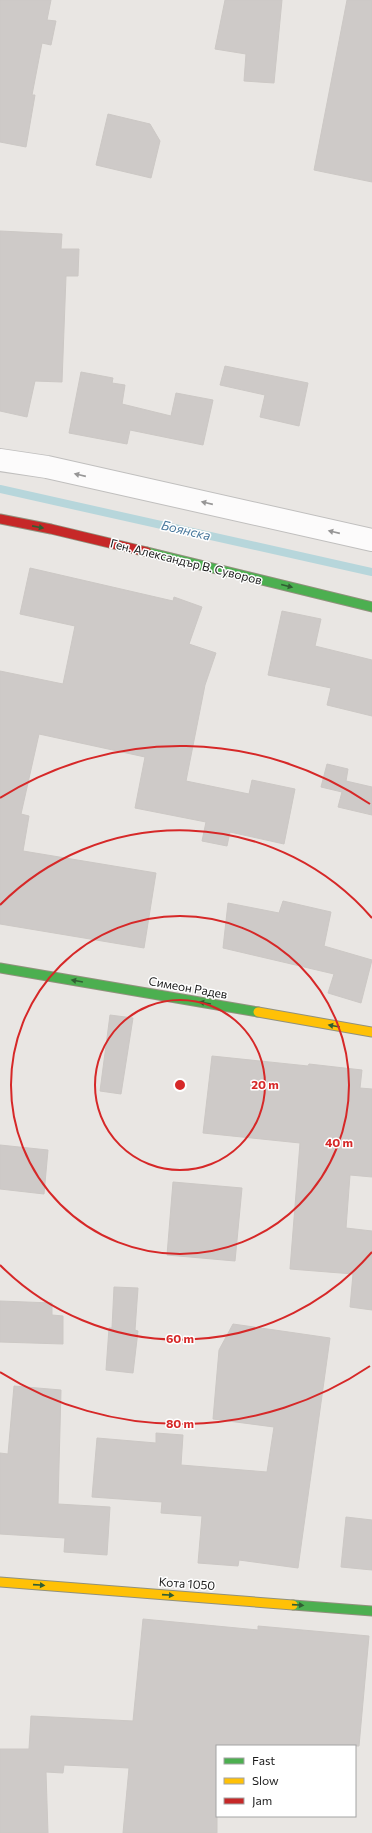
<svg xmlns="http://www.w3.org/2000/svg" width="372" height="1833" font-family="Commissioner,sans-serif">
	<rect width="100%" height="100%" fill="#e9e6e3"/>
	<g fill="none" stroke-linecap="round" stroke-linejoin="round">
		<!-- stream -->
		<polyline stroke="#b7d6db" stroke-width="8" points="0,489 372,572"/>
	</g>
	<!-- building -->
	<g fill="#cecac8" stroke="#ccc8c5">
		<polygon points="0,0 51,0 47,20 56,21 51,45 42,43 32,95 35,95 26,147 0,142"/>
		<polygon points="225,0 282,0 274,83 244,81 246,54 215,49"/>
		<polygon points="347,0 372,0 372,182 314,170"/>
		<polygon points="108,114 150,124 160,141 151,178 96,165"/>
		<polygon points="0,231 62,234 61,249 79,249 78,276 66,276 62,382 35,381 27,417 0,411"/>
		<polygon points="225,366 308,383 299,426 260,417 265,395 220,385"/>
		<polygon points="81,372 113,378 112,383 125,385 122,404 171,416 176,393 213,400 203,445 130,430 127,444 69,433"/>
		<polygon points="30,568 173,601 174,597 202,607 189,644 216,653 205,685 186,781 249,794 252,780 295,789 284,844 230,832 227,846 202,841 206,822 135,808 145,757 39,734 21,814 29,816 23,851 156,873 144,948 0,924 0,671 63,684 75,626 20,614"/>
		<polygon points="282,611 321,619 315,646 372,660 372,716 327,705 331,688 268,675"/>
		<polygon points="327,764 348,769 346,781 372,787 372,815 338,807 342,792 321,787"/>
		<polygon points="283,901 331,912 324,946 372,960 361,1003 328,993 334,974 223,948 228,903 279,913"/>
		<polygon points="110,1015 133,1018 121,1094 100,1091"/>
		<polygon points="212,1056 308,1066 309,1064 362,1070 360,1088 372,1089 372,1177 350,1175 346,1228 372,1231 372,1310 350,1307 353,1274 290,1269 300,1143 203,1133"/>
		<polygon points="0,1145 48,1150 44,1194 0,1189"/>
		<polygon points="173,1182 242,1188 235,1261 167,1255"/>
		<polygon points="114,1287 138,1288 135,1330 138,1331 133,1373 106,1370 109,1328 112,1328"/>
		<polygon points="0,1301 52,1303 52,1315 63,1316 63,1344 0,1342"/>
		<polygon points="233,1324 330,1338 298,1568 239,1560 238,1566 198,1563 202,1516 161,1513 162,1502 92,1497 97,1438 156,1443 156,1433 183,1435 181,1465 267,1472 274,1427 213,1419 219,1350"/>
		<polygon points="14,1386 61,1390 58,1504 110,1507 107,1555 64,1552 65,1538 0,1534 0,1453 8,1454"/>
		<polygon points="346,1517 372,1520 372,1570 341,1567"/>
		<polygon points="143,1619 258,1630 258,1626 369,1636 359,1746 217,1746 217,1833 123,1833 129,1768 64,1765 63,1773 46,1772 48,1833 0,1833 0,1749 29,1749 31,1716 133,1721"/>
	</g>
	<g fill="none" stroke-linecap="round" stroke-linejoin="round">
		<defs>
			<polyline id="street" points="0,460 47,467 372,540"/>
			<g id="fast">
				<polyline points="147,552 372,607"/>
				<polyline points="0,968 258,1012"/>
				<polyline points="293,1605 372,1611"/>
			</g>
			<g id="slow">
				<polyline points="258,1012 372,1032"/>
				<polyline points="0,1582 293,1605"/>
			</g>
			<polyline id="jam" points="0,519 51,529 147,552"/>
		</defs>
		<!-- street casing -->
		<use href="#street" stroke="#c0bfbe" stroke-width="24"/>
		<!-- fast casing -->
		<use href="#fast" stroke="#91917d" stroke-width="11"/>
		<!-- slow casing -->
		<use href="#slow" stroke="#91917d" stroke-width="11"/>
		<!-- jam casing -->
		<use href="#jam" stroke="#91917d" stroke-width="11"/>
		<!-- street -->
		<use href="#street" stroke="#fcfbfb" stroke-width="22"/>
		<!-- fast -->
		<use href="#fast" stroke="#4caf50" stroke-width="9"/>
		<!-- slow -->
		<use href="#slow" stroke="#ffc107" stroke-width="9"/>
		<!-- jam -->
		<use href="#jam" stroke="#c62828" stroke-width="9"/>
	</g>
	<!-- one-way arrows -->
	<defs><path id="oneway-solid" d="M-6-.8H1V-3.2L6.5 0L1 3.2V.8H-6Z"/></defs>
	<g fill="#979696">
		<use href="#oneway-solid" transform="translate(80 475) rotate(-167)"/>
		<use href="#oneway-solid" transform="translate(207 503) rotate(-167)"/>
		<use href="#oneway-solid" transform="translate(334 532) rotate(-167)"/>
	</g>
	<g fill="#315e33">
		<use href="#oneway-solid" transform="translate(38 527) rotate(11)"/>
		<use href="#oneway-solid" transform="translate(287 586) rotate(14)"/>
		<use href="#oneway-solid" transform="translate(77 981) rotate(-170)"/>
		<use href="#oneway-solid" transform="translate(205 1003) rotate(-170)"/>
		<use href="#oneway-solid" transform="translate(334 1026) rotate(-170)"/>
		<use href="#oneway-solid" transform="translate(39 1585) rotate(4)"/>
		<use href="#oneway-solid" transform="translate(168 1595) rotate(4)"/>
		<use href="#oneway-solid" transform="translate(298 1605) rotate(4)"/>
	</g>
	<!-- distance rings -->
	<g fill="none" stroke="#d62828" stroke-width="2">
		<circle cx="180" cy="1085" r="85"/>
		<circle cx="180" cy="1085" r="169"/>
		<path d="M372 1252A254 254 0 0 1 0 1265M0 905A254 254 0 0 1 372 918"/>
		<path d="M370 1366A339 339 0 0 1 0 1372M0 798A339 339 0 0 1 370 804"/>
	</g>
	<g text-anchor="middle" stroke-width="3" stroke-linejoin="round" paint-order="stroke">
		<!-- street labels -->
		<g font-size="12" fill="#1b1b1b" stroke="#fff">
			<text transform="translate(186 562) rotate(14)" y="4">Ген. Александър В. Суворов</text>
			<text transform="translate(188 988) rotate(10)" y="4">Симеон Радев</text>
			<text transform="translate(187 1584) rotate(4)" y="4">Кота 1050</text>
		</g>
		<!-- water labels -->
		<g font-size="13" font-style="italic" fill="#4a799d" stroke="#fff">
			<text transform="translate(186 530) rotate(13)" y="5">Боянска</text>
		</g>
	</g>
	<circle cx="180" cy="1085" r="6" fill="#d62828" stroke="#fff" stroke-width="2"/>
	<g font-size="12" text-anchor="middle" font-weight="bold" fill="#d62828" stroke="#fff" stroke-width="3" stroke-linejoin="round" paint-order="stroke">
		<text x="265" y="1089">20 m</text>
		<text x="339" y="1147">40 m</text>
		<text x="180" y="1343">60 m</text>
		<text x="180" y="1428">80 m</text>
	</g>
	<!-- legend -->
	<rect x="216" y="1745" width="140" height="72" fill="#ffffff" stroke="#a4a4a4"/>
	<rect x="224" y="1758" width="20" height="6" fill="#4caf50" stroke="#a4a4a4"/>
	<text x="252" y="1765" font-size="12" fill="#1b1b1b">Fast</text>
	<rect x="224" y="1778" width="20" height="6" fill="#ffc107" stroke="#a4a4a4"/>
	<text x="252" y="1785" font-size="12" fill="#1b1b1b">Slow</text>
	<rect x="224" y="1798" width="20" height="6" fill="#c62828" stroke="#a4a4a4"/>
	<text x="252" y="1805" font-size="12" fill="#1b1b1b">Jam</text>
</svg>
